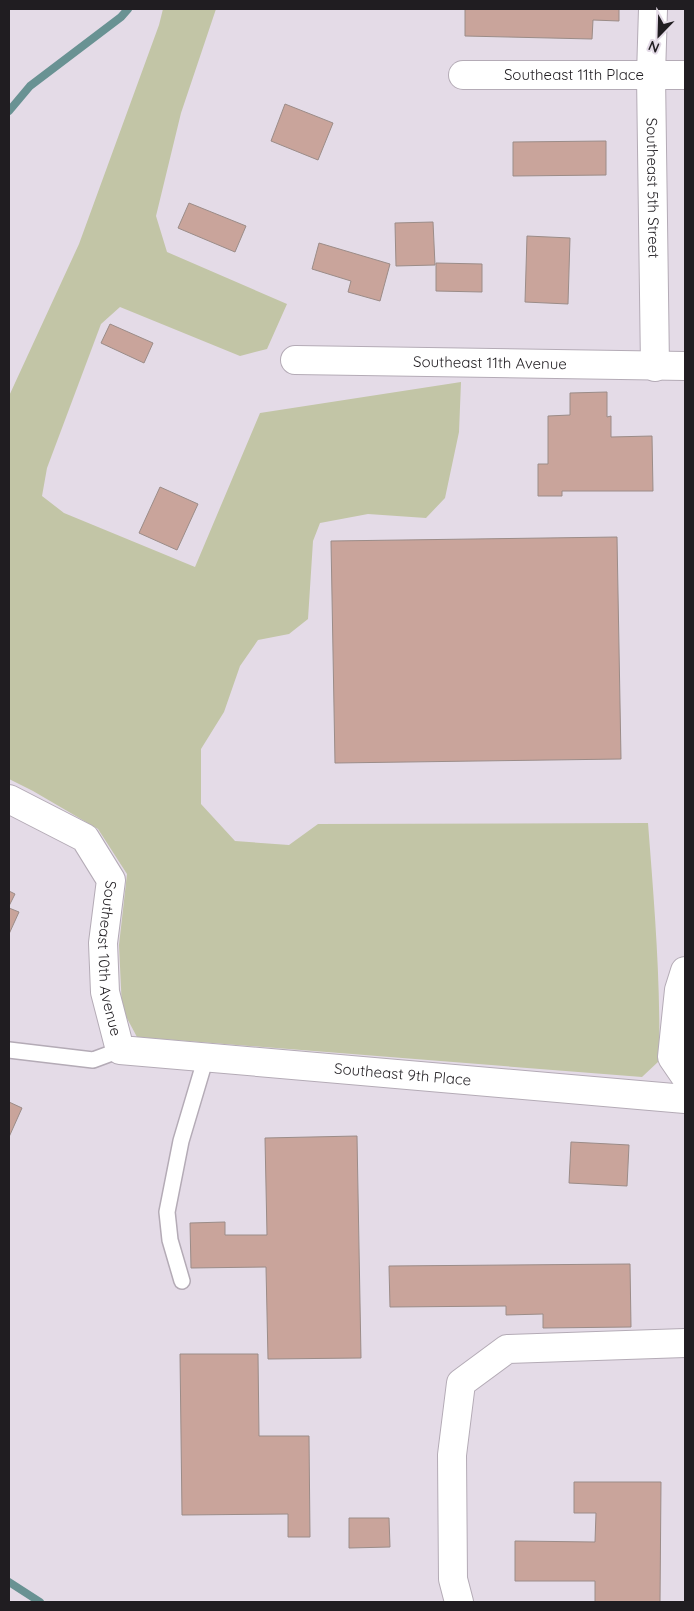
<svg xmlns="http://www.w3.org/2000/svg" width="694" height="1611" font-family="Quicksand,sans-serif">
	<rect width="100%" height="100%" fill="#e4dbe7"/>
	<!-- green -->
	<path fill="#c2c5a6" d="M163,9H216L181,113L156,216L167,252L287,304L267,349L240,356L120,307L101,324L47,468L42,496L64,513L195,567L260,413L461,382L459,432L445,498L426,518L368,514L320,523L313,541L308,619L289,634L258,640L240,666L224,712L201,749V804L235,841L289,845L318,824L648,823C654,902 661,981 659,1061L642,1077L137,1037L122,1009L119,945L127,874L98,829L33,791L9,779V396L79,244L159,25Z"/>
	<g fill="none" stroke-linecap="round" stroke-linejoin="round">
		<!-- stream -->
		<g stroke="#699293" stroke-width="8">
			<polyline points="9,111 30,86 121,17 128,9"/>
			<polyline points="9,1582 40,1602"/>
		</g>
	</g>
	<!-- building -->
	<g fill="#c9a49b" stroke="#9b8c88">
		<polygon points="465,9 619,9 619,21 593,20 592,39 465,36"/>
		<polygon points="285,104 333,123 318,160 271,141"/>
		<polygon points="606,141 606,175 513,176 513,142"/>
		<polygon points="189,203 246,226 235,252 178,228"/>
		<polygon points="433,222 435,265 396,266 395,223"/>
		<polygon points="527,236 570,238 568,304 525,302"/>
		<polygon points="319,243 390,264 380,301 348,292 351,281 312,269"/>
		<polygon points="436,263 482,264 482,292 436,291"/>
		<polygon points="110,324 153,343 144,363 101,343"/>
		<polygon points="607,392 607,417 611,416 611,437 652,436 653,491 562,491 562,496 538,496 538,464 548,464 548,416 570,415 570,393"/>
		<polygon points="160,487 198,504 177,550 139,533"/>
		<polygon points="617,537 621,759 335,763 331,541"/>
		<polygon points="9,891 15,894 9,906"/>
		<polygon points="9,908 19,912 9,934"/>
		<polygon points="9,1102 22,1108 9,1137"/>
		<polygon points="357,1136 361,1358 268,1359 266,1267 191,1268 190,1223 225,1222 225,1235 267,1235 265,1138"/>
		<polygon points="571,1142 629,1145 627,1186 569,1183"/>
		<polygon points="630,1264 631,1327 543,1328 543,1314 506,1315 506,1306 390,1307 389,1266"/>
		<polygon points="180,1354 258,1354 259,1436 309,1436 310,1537 288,1537 288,1514 182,1515"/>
		<polygon points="574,1482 661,1482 660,1602 595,1602 595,1581 515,1581 515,1541 595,1542 596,1513 574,1513"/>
		<polygon points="349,1518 389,1518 390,1547 349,1548"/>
	</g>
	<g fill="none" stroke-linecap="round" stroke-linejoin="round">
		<defs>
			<g id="lane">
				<polyline points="9,1050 93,1060 120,1050"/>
				<polyline points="182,1281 170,1240 167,1212 181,1141 206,1057"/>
			</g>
			<g id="street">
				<path id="s1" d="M653,9L651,75L655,367"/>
				<path id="s2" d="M463,75H685"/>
				<path id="s3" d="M295,360L685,366"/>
				<path id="s4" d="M9,799L85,838L111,880L103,943L105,992L120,1050L685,1099"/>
				<polyline points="685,971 679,990 672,1057 685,1076"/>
				<polyline points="459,1602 453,1579 452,1455 461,1383 507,1349 685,1343"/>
			</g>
		</defs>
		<!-- lane casing -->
		<use href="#lane" stroke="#b4abb6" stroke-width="18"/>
		<!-- street casing -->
		<use href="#street" stroke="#b4abb6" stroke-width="30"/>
		<!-- lane -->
		<use href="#lane" stroke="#fff" stroke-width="15"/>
		<!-- street -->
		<use href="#street" stroke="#fff" stroke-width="28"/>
	</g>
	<g text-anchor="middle" stroke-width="5" stroke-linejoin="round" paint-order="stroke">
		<!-- street labels -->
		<g font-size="15" fill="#201d21" stroke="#e4dbe7">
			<text dy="5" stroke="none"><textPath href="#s2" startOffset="111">Southeast 11th Place</textPath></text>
			<text dy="5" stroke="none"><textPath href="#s1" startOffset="179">Southeast 5th Street</textPath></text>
			<text dy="5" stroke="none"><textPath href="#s3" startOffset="195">Southeast 11th Avenue</textPath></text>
			<text dy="5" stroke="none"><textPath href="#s4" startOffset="214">Southeast 10th Avenue</textPath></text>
			<text dy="5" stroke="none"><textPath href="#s4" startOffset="591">Southeast 9th Place</textPath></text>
		</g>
	</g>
	<!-- border -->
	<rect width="694" height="1611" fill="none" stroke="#201d21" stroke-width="20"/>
	<!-- north arrow -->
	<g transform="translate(659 35) rotate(203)" stroke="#e4dbe7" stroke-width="4" paint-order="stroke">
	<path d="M0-4L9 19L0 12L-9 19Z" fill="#201d21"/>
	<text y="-8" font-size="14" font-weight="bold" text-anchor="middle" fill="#201d21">N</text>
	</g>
</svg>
